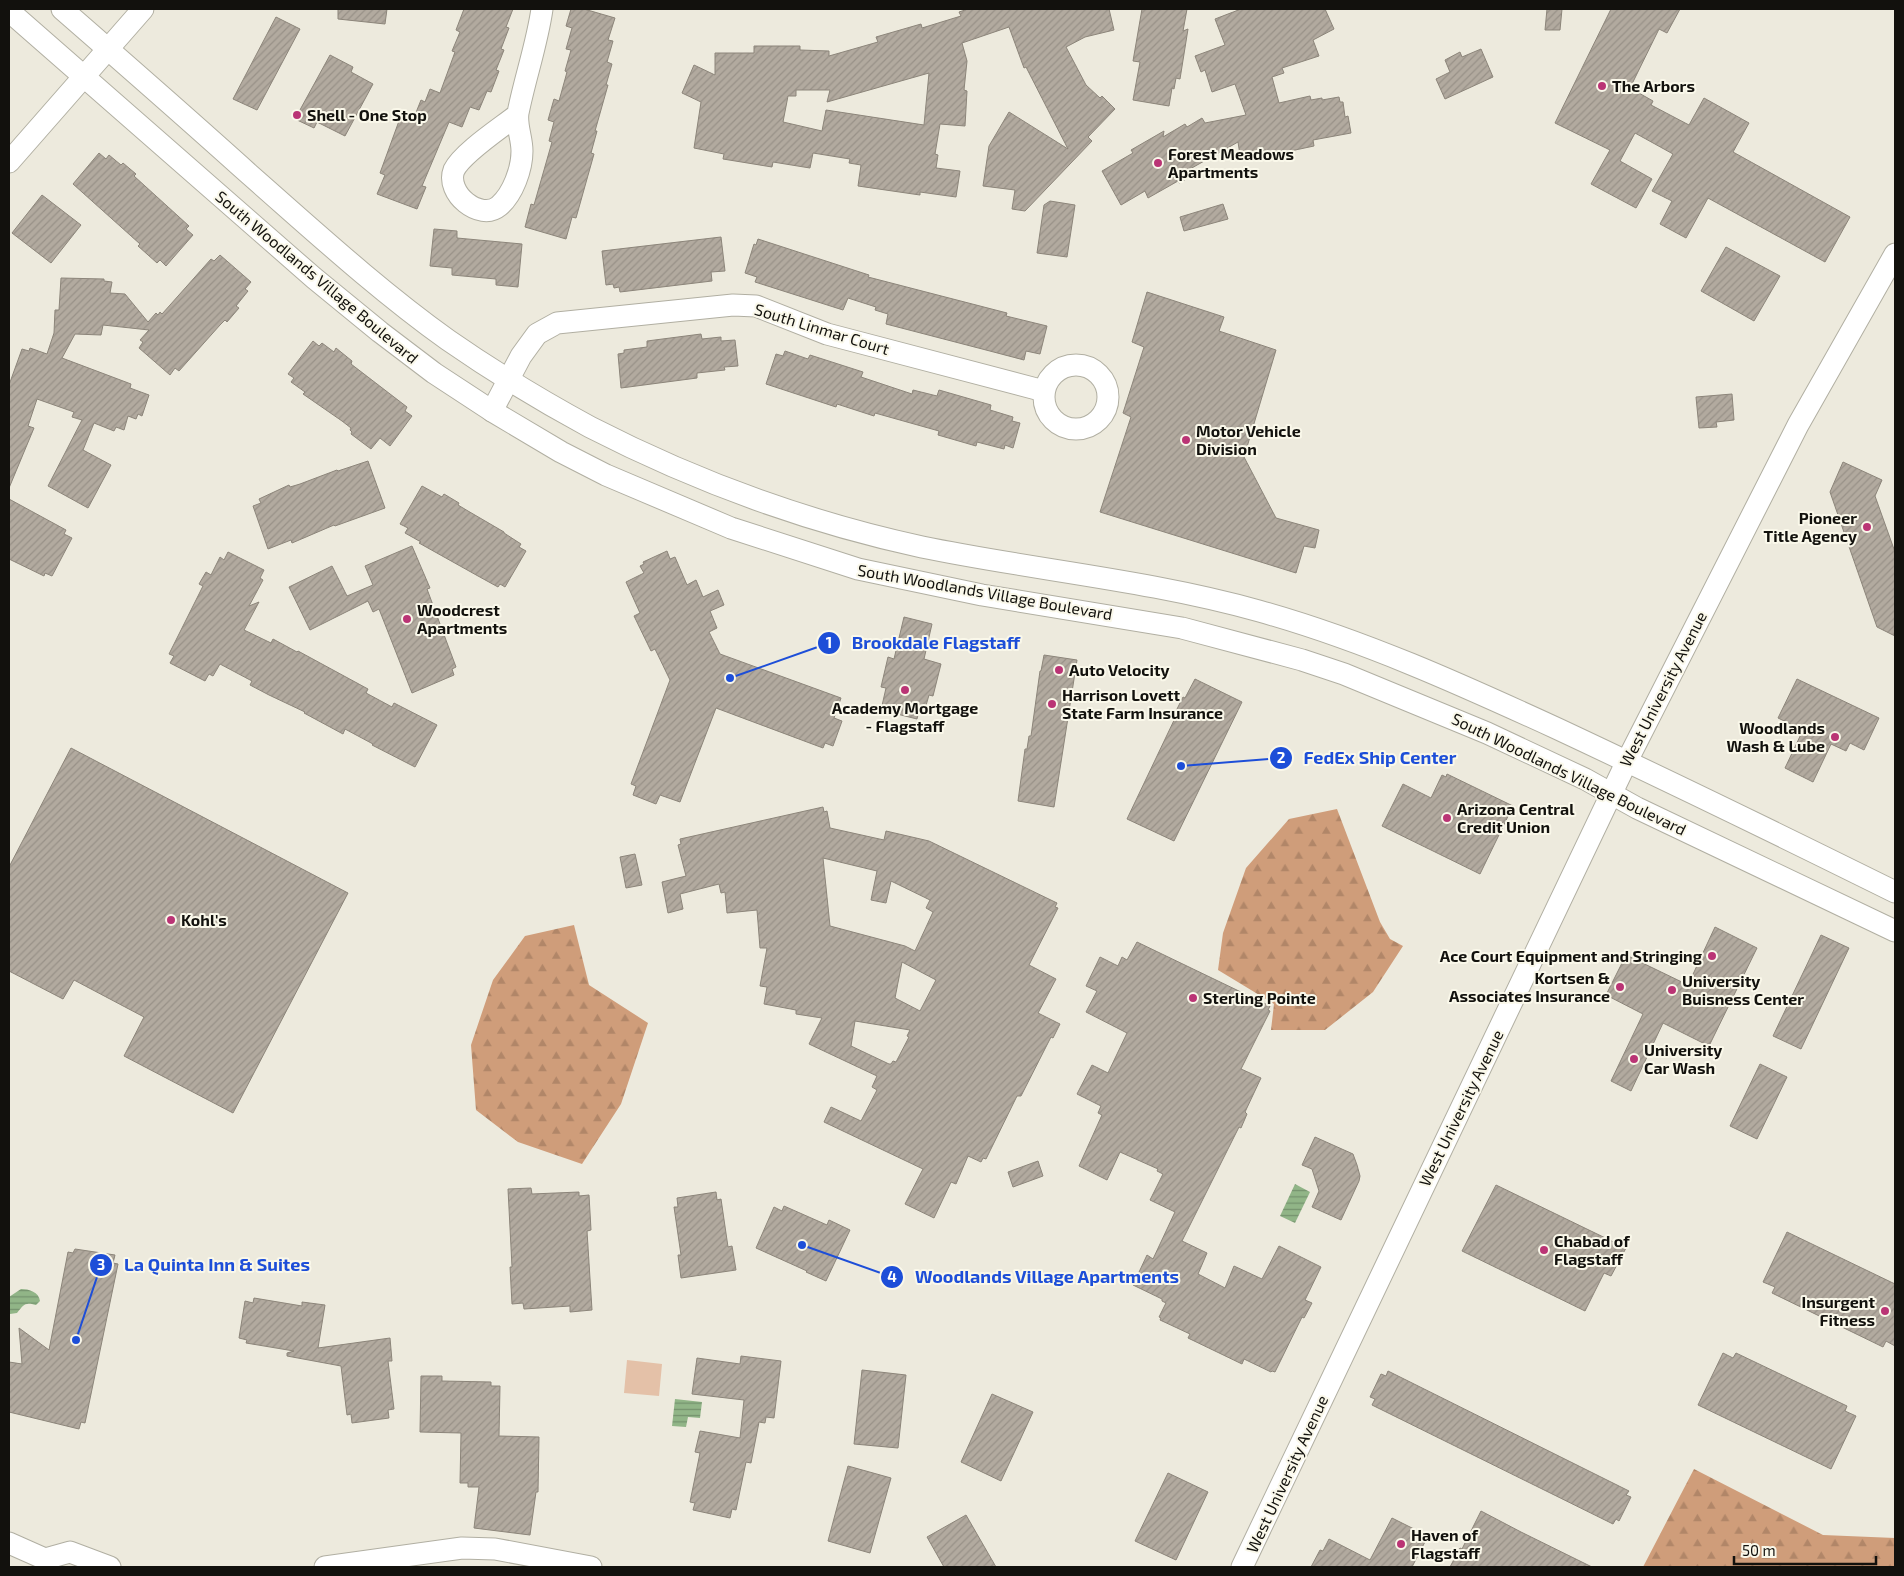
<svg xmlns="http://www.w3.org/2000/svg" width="1904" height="1576" font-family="'Exo 2',sans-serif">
	<defs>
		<pattern id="forest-firs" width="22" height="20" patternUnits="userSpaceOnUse" patternTransform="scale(1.25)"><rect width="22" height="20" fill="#cf9d7a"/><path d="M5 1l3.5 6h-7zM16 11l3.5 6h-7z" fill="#b18668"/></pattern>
		<pattern id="water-rules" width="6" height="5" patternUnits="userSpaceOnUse" patternTransform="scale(1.25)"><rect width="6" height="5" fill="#91b587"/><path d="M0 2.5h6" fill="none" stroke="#75926d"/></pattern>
		<pattern id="building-hatch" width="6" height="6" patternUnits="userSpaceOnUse" patternTransform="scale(1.25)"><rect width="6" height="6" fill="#b2aa9f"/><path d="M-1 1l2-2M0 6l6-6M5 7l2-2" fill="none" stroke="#989188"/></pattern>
	</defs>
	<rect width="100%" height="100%" fill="#edeadd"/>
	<!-- forest -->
	<g fill="url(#forest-firs)">
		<polygon points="1337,809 1380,922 1390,939 1403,946 1373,992 1325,1030 1271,1030 1274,1004 1218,970 1223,933 1246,868 1289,819"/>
		<polygon points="574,925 589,985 648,1023 621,1104 582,1164 518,1142 476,1110 471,1045 493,980 525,936"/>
		<polygon points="1694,1469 1823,1535 1895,1538 1895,1567 1643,1567"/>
	</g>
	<!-- green -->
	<polygon fill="#e4c1a8" points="627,1360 662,1364 659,1396 624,1393"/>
	<!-- water -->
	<g fill="url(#water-rules)">
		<polygon points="1295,1184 1310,1192 1295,1223 1280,1216"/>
		<path d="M21,1289C29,1289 39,1292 40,1301L36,1305C25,1302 24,1304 17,1313L10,1314L9,1313V1297Z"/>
		<polygon points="675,1399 702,1402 700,1418 688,1417 686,1427 672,1426"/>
	</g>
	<!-- building -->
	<g fill="url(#building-hatch)" stroke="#8c857a" fill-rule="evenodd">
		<polygon points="338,9 387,9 385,24 338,19"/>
		<polygon points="464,9 513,9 506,27 509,28 501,49 504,50 496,70 499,71 491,92 487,91 479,110 470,107 462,127 449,122 422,186 426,187 417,209 377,194 385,175 380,173 403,110 415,115 421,100 425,102 430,89 440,93 455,52 452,51 460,32 456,30"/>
		<polygon points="571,9 584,9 615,18 608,40 613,41 607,62 612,64 606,85 608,85 595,131 597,131 591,153 594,154 576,218 572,217 566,239 525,227 531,204 534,205 552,142 549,141 554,122 548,120 554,99 559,101 567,72 565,71 571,50 566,49 572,28 566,26"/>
		<path d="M968,9H1109L1114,30L1085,37L1066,47L1086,85L1100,98L1102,96L1115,109L1088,137L1092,141L1025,211L1012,209L1015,190L983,186L989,146L1009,112L1068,149L1026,67L1024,68L1009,27L962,43L967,61L964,90L967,91L965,126L940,124L935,154L938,155L936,168L960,171L956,197L920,192V195L858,186L861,165L849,163L850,159L813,153L810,168L773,162L772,167L723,159L724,154L694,148L701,102L682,93L694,65L715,75V53H754V46H800V50L829,51V56L878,42L876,37L921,24L922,28L961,16L959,12ZM929,73L924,125L826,110L822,131L783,122L788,96H796V90H830L827,102Z"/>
		<polygon points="1142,9 1187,9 1183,31 1188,29 1180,79 1176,78 1174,89 1172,88 1169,106 1133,100 1140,62 1133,61"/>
		<polygon points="1241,9 1325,9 1334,29 1313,40 1319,56 1282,68 1284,73 1272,77 1279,103 1310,96 1311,100 1322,98 1322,100 1339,97 1340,102 1343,102 1345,117 1348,116 1351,133 1313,140 1314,146 1267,156 1266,150 1240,155 1238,142 1190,169 1193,175 1179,183 1178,181 1148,198 1145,191 1121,205 1102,171 1133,153 1131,150 1164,131 1163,137 1185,124 1187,127 1202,118 1205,123 1246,115 1235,84 1212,92 1205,70 1201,72 1195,56 1225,45 1215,19"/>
		<polygon points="1547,9 1562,9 1560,30 1545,30"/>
		<polygon points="1611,9 1680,9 1667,33 1659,29 1630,88 1653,101 1651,105 1689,125 1704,98 1749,123 1733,152 1850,217 1825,262 1708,198 1686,238 1660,224 1672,201 1652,191 1673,154 1635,133 1620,161 1652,179 1636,208 1591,184 1610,150 1555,123"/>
		<polygon points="276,17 300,29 257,110 233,99"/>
		<polygon points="1481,49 1493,77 1445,99 1436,79 1450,72 1445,60 1460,52 1462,57"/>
		<polygon points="330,55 353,67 351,72 373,84 345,136 317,122 314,128 295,119"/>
		<polygon points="99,153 106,159 109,155 121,165 123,163 136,174 134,176 189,226 186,229 193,235 166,266 160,260 157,263 138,246 140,244 73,184"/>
		<polygon points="42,195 81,225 51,263 12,233"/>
		<polygon points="1050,201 1075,205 1067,257 1037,253 1044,205"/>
		<polygon points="1223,204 1228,219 1184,231 1180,217"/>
		<polygon points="434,229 457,231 457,238 522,244 518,287 496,285 496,279 452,275 452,268 430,266"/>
		<polygon points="721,237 725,271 711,272 712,281 620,292 619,287 614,288 613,284 606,285 602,251"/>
		<polygon points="758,239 869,275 868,277 1007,313 1006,316 1047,326 1040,354 1026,351 1024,360 986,350 886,324 888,314 875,310 876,307 848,298 843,310 755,282 757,277 745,273 754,244 756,245"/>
		<polygon points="1726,247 1780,276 1754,321 1701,291"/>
		<polygon points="220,255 251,282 245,289 248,291 236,306 239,308 227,322 225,320 220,325 179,371 175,368 170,375 139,348 143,342 140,340 149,330 103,325 101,335 75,334 62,358 131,384 130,388 149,395 142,416 138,414 136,419 128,416 124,430 116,427 114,431 94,423 83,450 111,465 88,508 48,486 82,420 72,417 74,412 37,399 28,426 34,428 9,488 9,385 22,349 29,351 30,348 47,354 54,333 55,310 59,310 61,278 104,279 104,281 112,282 110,293 125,294 148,322 156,313 158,315 160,312 162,314 211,259 214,261"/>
		<polygon points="1147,292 1224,317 1219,331 1276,350 1244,457 1276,518 1319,530 1315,548 1304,546 1296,573 1100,512 1131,417 1123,413 1144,347 1132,342"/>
		<polygon points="701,334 702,339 721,337 721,341 735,340 738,366 724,367 725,370 697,373 697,378 621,388 618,354 624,353 624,350 647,347 647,341"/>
		<polygon points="313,341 319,346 322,343 334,352 336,348 352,361 351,364 407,407 405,411 412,416 390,446 380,438 371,449 351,434 352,432 350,430 351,428 342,421 303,394 305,392 291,382 294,378 288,374"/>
		<polygon points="785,351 808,359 810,355 863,372 861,377 912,394 913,390 937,396 939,390 991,405 990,410 1013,417 1012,421 1020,423 1013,448 1005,445 1004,449 977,442 976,446 938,435 939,431 875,413 874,416 837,404 836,407 766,384 776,354 783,356"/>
		<polygon points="1732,394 1734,420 1716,422 1717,427 1699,428 1696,397"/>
		<polygon points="368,461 385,508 335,526 334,525 292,543 291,540 268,549 253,506 261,503 259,499 289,485 290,487 300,484 337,470 338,471"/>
		<polygon points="1843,462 1882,480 1875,496 1895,552 1895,636 1877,627 1830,492"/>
		<polygon points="422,486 442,497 444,494 459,503 458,505 468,511 504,532 504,533 521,544 519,547 526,551 505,587 500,584 498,587 478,576 419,543 421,542 405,533 408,528 400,524"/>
		<polygon points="9,499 66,530 64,534 72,538 52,576 45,573 44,576 9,559"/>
		<polygon points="412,546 430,588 427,589 456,667 452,669 454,675 412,693 379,609 373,612 368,601 310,630 289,587 332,566 347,596 373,585 365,566"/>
		<polygon points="667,551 670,559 675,557 687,585 696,580 703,597 718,590 724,605 710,611 717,628 709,632 720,654 841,698 834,718 842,721 833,746 825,743 823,748 716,708 680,802 660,795 656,804 633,795 636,786 631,784 670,680 655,649 651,651 634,616 640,613 626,582 644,573 640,566 644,564 643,562"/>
		<polygon points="228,552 264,570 260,578 263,580 249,606 259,602 244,630 271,643 273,639 297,652 298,651 368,689 366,693 392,707 394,703 437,725 415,767 372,745 373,744 345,729 343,734 304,713 305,712 269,695 250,685 252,681 220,664 213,676 209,674 205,681 170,663 174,656 169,654 203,586 199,584 206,572 211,575 220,557 224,560"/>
		<polygon points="904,617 932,624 924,659 941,664 933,696 929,695 925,709 920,707 917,719 881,710 886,688 881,687 888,657 894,659"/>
		<polygon points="1044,655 1077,660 1054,807 1018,801 1025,749 1027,749 1029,736 1031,736 1040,671 1041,671"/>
		<polygon points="1195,679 1242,702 1174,841 1127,819 1177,714 1175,713 1183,697 1185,698"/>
		<polygon points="1797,679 1879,718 1864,750 1850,743 1846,751 1831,744 1813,782 1785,768 1803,730 1778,718"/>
		<polygon points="71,748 348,893 233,1113 124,1056 144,1017 74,980 63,999 9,971 9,867"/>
		<polygon points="1447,774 1513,806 1480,874 1382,826 1403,784 1431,798 1442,775 1446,777"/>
		<path d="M823,807L824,812L827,811L830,828L884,840L886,831L929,841L1057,903L1055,907L1058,908L1029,965L1056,979L1038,1013L1060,1024L1053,1038L1051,1037L1021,1096H1017L986,1159L983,1158L981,1162L968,1156L956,1184L951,1182L934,1218L905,1204L923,1169L824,1122L831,1107L861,1121L877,1090L872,1087L877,1076L809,1044L822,1018L796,1014V1010L764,1004L767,987L760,986L767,948H760L757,910L727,913L725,892L721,893L719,884L680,894L683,909L668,913L662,882L686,876L678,845L681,844L680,839ZM823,858L877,871L871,900L886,903L891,881L930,900L926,908L933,912L915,951L905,946L830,926ZM902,962L936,980L920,1011L895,998ZM855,1021L910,1030L907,1036L909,1037L896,1062L893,1061L891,1064H889L851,1046Z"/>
		<polygon points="635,854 642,885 626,888 620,857"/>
		<polygon points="1715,927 1757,948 1709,1046 1663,1023 1631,1091 1611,1081 1643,1014 1606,995 1626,955 1688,985"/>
		<polygon points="1821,935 1849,948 1801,1049 1773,1036"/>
		<polygon points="1137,942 1270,1006 1268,1010 1270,1011 1241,1069 1261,1078 1245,1112 1247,1114 1241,1128 1239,1127 1182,1241 1207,1253 1198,1274 1225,1288 1234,1266 1262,1279 1279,1246 1321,1267 1305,1300 1312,1303 1304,1318 1302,1317 1275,1372 1272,1371 1271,1372 1244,1359 1242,1364 1188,1338 1190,1334 1160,1320 1161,1318 1159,1317 1166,1303 1162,1301 1162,1299 1133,1285 1147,1255 1153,1259 1175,1212 1150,1200 1163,1174 1157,1171 1158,1169 1120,1152 1107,1180 1079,1166 1102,1115 1098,1113 1101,1106 1077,1094 1092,1065 1108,1073 1127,1033 1086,1012 1097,991 1086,986 1100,957 1118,966 1122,957 1127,960"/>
		<polygon points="1760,1064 1787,1077 1757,1139 1730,1126"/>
		<polygon points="1315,1137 1353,1154 1357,1165 1360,1176 1359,1181 1341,1220 1312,1207 1319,1191 1312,1169 1302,1165"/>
		<polygon points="1038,1161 1043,1176 1013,1187 1008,1172"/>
		<polygon points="1496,1185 1626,1248 1611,1276 1604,1273 1585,1311 1462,1251"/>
		<polygon points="531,1188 532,1194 579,1192 579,1196 589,1195 591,1230 587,1231 592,1310 570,1312 570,1306 524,1309 523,1303 512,1304 510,1267 512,1267 508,1189"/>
		<polygon points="716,1192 717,1200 721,1199 728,1247 732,1246 736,1270 681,1278 678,1255 681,1255 674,1207 678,1207 677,1198"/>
		<polygon points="784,1206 827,1225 829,1220 850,1230 826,1281 806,1272 807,1271 756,1248 774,1207 782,1211"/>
		<polygon points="1787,1232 1895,1284 1895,1346 1886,1341 1883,1347 1772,1293 1775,1287 1763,1282"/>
		<polygon points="75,1249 115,1255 113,1263 118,1264 85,1423 81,1422 79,1429 9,1412 9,1362 22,1364 19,1328 49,1350 68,1252 73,1253"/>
		<polygon points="254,1298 302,1306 302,1302 325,1305 318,1348 390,1338 392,1361 388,1361 394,1409 388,1410 389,1418 352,1423 351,1414 347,1415 341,1366 287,1356 287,1353 294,1351 246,1343 247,1340 239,1338 245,1301 253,1303"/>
		<polygon points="1723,1353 1733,1358 1736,1353 1847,1406 1845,1411 1856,1416 1831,1469 1698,1405"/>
		<polygon points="741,1356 781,1361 774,1418 766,1417 765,1423 759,1422 751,1463 746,1462 736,1510 732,1509 730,1518 693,1510 695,1503 690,1502 700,1453 695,1452 700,1431 740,1438 744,1400 692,1394 697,1358 740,1364"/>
		<polygon points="862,1370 906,1375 898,1448 854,1444"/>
		<polygon points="1388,1371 1629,1491 1626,1495 1631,1497 1619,1521 1616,1519 1613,1524 1372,1405 1375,1399 1370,1397 1381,1374 1386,1376"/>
		<polygon points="421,1376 442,1376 442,1381 491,1382 491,1386 500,1386 499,1436 539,1437 538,1492 536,1492 530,1535 474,1528 479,1487 468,1487 468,1483 460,1483 461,1433 420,1432"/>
		<polygon points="992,1394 1033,1412 1001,1481 961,1462"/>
		<polygon points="848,1466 891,1478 870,1553 828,1541"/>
		<polygon points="1168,1473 1208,1492 1176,1560 1135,1541"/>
		<polygon points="1481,1511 1521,1532 1592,1567 1450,1567 1460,1548 1462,1549"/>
		<polygon points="966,1515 996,1567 944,1567 927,1537"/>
		<polygon points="1392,1518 1428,1536 1412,1567 1311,1567 1320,1550 1323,1551 1329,1539 1370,1560"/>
	</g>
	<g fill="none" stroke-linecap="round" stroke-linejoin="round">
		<defs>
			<g id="minor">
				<path d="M62,9C124,63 187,118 249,174C314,231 378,290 448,340C494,372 542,401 590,427C695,481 807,522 922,547C1034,570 1148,580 1259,611C1363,640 1460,684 1558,729C1671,782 1784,837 1895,892"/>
				<polyline points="9,11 314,278 380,332 434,373 492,411 561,452 606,475 731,528 858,569 982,595 1182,628 1302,660 1344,674 1487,733 1585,779 1637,808 1895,931"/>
				<path d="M517,115C502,127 462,153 454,170C445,193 480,222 499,206C513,194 522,169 522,151C522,138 516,125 518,113C525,78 537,44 542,9"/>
				<polyline points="9,162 143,9"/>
				<circle cx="1076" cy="397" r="32"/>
				<polyline points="492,411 521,356 537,334 557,323 733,305 756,306 827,334 1044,391"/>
				<polyline points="9,1543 45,1559 70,1552 110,1567"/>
				<polyline points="325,1567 462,1548 495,1549 591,1567"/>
				<polyline points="1242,1567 1627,761 1798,425 1895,254"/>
			</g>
		</defs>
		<!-- minor casing -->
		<use href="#minor" stroke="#b1afa2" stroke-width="23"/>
		<!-- minor -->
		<use href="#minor" stroke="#fff" stroke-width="21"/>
	</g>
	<!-- markers -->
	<g fill="#ba3475" stroke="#faf8ea" stroke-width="2">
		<circle cx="1602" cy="86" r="5"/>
		<circle cx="297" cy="115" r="5"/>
		<circle cx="1158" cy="163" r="5"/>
		<circle cx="1186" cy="440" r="5"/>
		<circle cx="1867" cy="527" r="5"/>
		<circle cx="407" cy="619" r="5"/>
		<circle cx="1059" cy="670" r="5"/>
		<circle cx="905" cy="690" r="5"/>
		<circle cx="1052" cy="704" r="5"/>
		<circle cx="1835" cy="737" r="5"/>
		<circle cx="1447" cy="818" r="5"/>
		<circle cx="171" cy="920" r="5"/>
		<circle cx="1712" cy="956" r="5"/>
		<circle cx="1620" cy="987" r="5"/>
		<circle cx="1672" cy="990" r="5"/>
		<circle cx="1193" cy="998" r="5"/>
		<circle cx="1634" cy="1059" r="5"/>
		<circle cx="1544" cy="1250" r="5"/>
		<circle cx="1885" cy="1311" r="5"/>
		<circle cx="1401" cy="1544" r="5"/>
	</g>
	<g text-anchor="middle" stroke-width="4" stroke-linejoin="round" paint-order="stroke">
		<!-- poi labels -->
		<g font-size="16" font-weight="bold" fill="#12110d" stroke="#faf8ea" text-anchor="start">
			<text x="1612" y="92">The Arbors</text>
			<text x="307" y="121">Shell - One Stop</text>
			<text x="1168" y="160">Forest Meadows<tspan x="1168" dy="18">Apartments</tspan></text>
			<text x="1196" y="437">Motor Vehicle<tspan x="1196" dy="18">Division</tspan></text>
			<text x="1857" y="524" text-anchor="end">Pioneer<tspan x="1857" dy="18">Title Agency</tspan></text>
			<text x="417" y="616">Woodcrest<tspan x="417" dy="18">Apartments</tspan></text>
			<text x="1069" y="676">Auto Velocity</text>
			<text x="1062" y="701">Harrison Lovett<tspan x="1062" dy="18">State Farm Insurance</tspan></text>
			<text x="905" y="714" text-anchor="middle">Academy Mortgage<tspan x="905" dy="18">- Flagstaff</tspan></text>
			<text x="1825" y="734" text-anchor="end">Woodlands<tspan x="1825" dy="18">Wash &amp; Lube</tspan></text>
			<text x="1457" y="815">Arizona Central<tspan x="1457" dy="18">Credit Union</tspan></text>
			<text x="181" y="926">Kohl's</text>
			<text x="1702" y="962" text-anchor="end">Ace Court Equipment and Stringing</text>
			<text x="1610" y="984" text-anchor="end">Kortsen &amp;<tspan x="1610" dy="18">Associates Insurance</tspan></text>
			<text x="1682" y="987">University<tspan x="1682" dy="18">Buisness Center</tspan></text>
			<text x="1203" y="1004">Sterling Pointe</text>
			<text x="1644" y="1056">University<tspan x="1644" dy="18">Car Wash</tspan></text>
			<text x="1554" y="1247">Chabad of<tspan x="1554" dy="18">Flagstaff</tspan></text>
			<text x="1875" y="1308" text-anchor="end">Insurgent<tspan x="1875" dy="18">Fitness</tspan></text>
			<text x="1411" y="1541">Haven of<tspan x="1411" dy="18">Flagstaff</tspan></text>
		</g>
		<!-- street labels -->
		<g font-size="16" fill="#12110d" stroke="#faf8ea">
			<text transform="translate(317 277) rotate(40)" y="6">South Woodlands Village Boulevard</text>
			<text transform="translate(822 329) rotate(17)" y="6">South Linmar Court</text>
			<text transform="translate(985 592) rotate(10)" y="6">South Woodlands Village Boulevard</text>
			<text transform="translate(1663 689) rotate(-63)" y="6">West University Avenue</text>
			<text transform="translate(1569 774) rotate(26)" y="6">South Woodlands Village Boulevard</text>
			<text transform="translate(1461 1108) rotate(-64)" y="6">West University Avenue</text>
			<text transform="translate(1287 1474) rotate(-65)" y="6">West University Avenue</text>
		</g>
	</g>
	<!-- callouts -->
	<path fill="none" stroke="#1d4ed8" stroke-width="2" d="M730 678L829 643M1181 766L1281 758M76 1340L101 1265M802 1245L892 1277"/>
	<g fill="#1d4ed8" stroke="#faf8ea" stroke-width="2">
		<circle cx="730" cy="678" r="5"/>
		<circle cx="1181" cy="766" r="5"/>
		<circle cx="76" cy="1340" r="5"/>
		<circle cx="802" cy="1245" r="5"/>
		<circle cx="829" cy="643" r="12"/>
		<circle cx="1281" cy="758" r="12"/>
		<circle cx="101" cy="1265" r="12"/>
		<circle cx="892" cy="1277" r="12"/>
	</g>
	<g font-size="15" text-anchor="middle" font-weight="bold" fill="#fff">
		<text x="829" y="648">1</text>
		<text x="1281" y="763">2</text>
		<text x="101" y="1270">3</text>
		<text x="892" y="1282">4</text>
	</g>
	<g font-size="18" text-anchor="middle" font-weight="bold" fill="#1d4ed8" stroke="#faf8ea" stroke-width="4" stroke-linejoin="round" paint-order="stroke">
		<text x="936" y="649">Brookdale Flagstaff</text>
		<text x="1380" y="764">FedEx Ship Center</text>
		<text x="217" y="1271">La Quinta Inn &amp; Suites</text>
		<text x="1047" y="1283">Woodlands Village Apartments</text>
	</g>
	<!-- border -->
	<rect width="1904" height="1576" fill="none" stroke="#12110d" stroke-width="20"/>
	<!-- scale -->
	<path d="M1734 1556v8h142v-8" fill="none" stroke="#12110d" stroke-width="2.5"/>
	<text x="1742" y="1556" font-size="15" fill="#12110d" stroke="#faf8ea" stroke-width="4" paint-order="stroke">50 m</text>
</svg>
